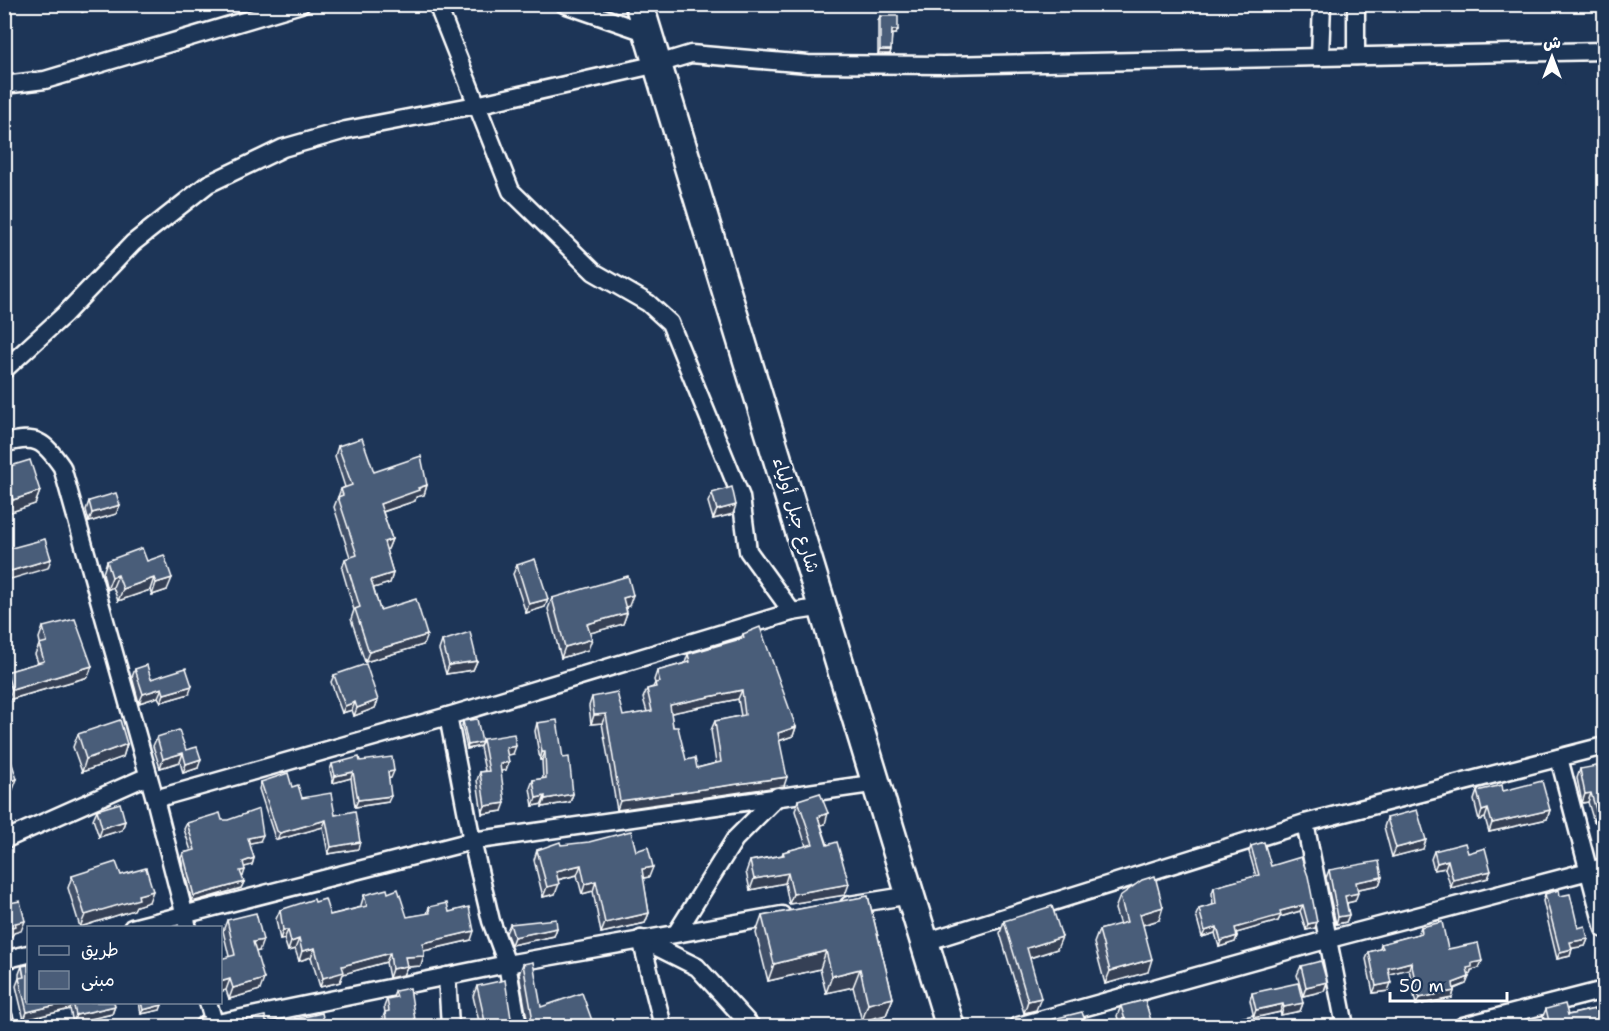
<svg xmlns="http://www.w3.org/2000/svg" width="1609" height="1031" font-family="'Shantell Sans','Playpen Sans Arabic',sans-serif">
	<rect width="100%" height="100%" fill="#1d3557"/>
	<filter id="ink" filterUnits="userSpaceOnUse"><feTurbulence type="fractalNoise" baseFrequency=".0167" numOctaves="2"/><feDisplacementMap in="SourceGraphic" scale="12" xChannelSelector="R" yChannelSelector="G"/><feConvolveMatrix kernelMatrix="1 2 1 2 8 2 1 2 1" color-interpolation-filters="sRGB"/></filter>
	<g filter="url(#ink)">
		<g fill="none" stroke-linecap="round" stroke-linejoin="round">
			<defs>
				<g id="minor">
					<polyline points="437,4 511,191 594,272 648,303 670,323 741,497 748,551 792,612"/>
					<polyline points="564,4 648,33"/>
					<polyline points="1356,4 1356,56"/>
					<polyline points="1320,57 1322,4"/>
					<polyline points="4,85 45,80 301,4"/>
					<polyline points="4,370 65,314 133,243 208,184 283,148 346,130 476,105 658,64 691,54 808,64 945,65 1604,51"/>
					<path d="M4,444C36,434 44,441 62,467L155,799L188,928"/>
					<polyline points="448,716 472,841 491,921 507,964 518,1026"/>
					<polyline points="1559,758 1604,929"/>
					<polyline points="155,799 448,716 792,612 824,607"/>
					<polyline points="1305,823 1345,1026"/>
					<polyline points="4,840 148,776"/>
					<polyline points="849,905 911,895"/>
					<polyline points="132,928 472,841 878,783"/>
					<polyline points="677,932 735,839 778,796"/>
					<polyline points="641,939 697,967 751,1026"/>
					<polyline points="641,939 663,1026"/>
					<polyline points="925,942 1305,823 1604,746"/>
					<polyline points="4,960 28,954"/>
					<polyline points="447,976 450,1026"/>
					<polyline points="208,1002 215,1026"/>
					<polyline points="4,1018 6,1026"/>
					<polyline points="203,1026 507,964 782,915"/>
					<polyline points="1018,1026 1326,940 1604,867"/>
					<polyline points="1463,1026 1604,990"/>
				</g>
				<polyline id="trunk" points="639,4 950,1026"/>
			</defs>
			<!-- minor casing -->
			<use href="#minor" stroke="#fff" stroke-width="21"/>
			<!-- trunk casing -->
			<use href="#trunk" stroke="#fff" stroke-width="32"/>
			<!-- minor -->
			<use href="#minor" stroke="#1d3557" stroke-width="16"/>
			<!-- trunk -->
			<use href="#trunk" stroke="#1d3557" stroke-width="27"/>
		</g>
		<!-- wall -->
		<g fill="#405068" stroke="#fff" stroke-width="1.5" fill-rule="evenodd">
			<polygon points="80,4 110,4 82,12"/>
			<polygon points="880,16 896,34 892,34 890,54 878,54 878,21"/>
			<polygon points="338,446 374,472 427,485 424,495 416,497 415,501 383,512 392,539 388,549 386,550 393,573 390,583 373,588 380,610 423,645 365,662 351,619 354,610 342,569 345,559 350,557 334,507 341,489 345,487 335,456"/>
			<polygon points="4,475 40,491 35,504 8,513 6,506 4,506"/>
			<polygon points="712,493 733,514 713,519 708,502"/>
			<polygon points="89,501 120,505 116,514 89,522 86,510"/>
			<polygon points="107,561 147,561 167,590 152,595 150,590 118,601 113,587 107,590 103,573"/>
			<polygon points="517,565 548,599 545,607 526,613 513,574"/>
			<polygon points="552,598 629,606 626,607 627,613 623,624 590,633 588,650 561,658 548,609"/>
			<polygon points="43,627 88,677 8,700 4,690 4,677 6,672 38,663 35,654 40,643 39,638"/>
			<path d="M743,634L796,727L793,736L779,741L784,786L617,810L602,723L591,724L589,706L592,697L623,716L647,712L643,698L647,689L653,687L655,683L654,680L657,671L685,663L688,654L741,638ZM738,699L741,716L715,721L711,730L716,763L697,768L686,760L673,727L671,713Z"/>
			<polygon points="442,641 477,661 473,670 446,674 439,650"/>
			<polygon points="135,669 151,679 189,694 161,702 158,697 139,703 132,677"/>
			<polygon points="334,675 378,700 375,708 354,716 352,710 342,713 331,682"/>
			<polygon points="463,721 482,742 480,746 467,749 462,726"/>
			<polygon points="537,723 563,758 573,794 570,802 542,807 542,804 533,806 530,788 533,780 543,779 542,760 540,760 535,731"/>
			<polygon points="78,734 127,744 123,757 82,772 73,747"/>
			<polygon points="157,737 186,750 198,768 183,773 180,762 160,768 153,746"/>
			<polygon points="483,739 513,754 507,755 506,770 501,771 502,811 482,814 477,780 480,772 485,771 480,747"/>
			<polygon points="360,761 391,778 388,778 388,802 355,807 351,778 333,783 330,770 332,764"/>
			<polygon points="1580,769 1605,784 1605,840 1604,840 1598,821 1594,822 1588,802 1582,803 1577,778"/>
			<polygon points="261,782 302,798 335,815 358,849 328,854 323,827 277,840 275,838 259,789"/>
			<polygon points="1477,791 1503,791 1550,810 1547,819 1489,832 1485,818 1479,820 1474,800"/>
			<polygon points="798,800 825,824 821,825 845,895 789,904 785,883 750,890 746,872 750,861 782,855 783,852 806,846 795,811"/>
			<polygon points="97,810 125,821 122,830 99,837 93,819"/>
			<polygon points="1387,818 1423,849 1392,857 1384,827"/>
			<polygon points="222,820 260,841 249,843 254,858 252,865 244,867 243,876 241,876 244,882 241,888 192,902 181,859 183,853 191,851 184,829 187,823"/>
			<polygon points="561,845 636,851 649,877 643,878 649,913 645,923 601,933 593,891 582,894 577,875 558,880 555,894 543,897 534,860 537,850"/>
			<polygon points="1251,846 1271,866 1317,922 1315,928 1306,930 1300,911 1280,917 1278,921 1236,933 1237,936 1235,942 1219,947 1215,933 1202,937 1196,915 1199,909 1213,905 1212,893 1214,887 1256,876 1249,852"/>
			<polygon points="1434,851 1468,853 1488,878 1451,888 1445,868 1434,870 1431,859"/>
			<polygon points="1329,870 1382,877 1379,885 1357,889 1355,901 1347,903 1349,915 1346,922 1336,924 1326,878"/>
			<polygon points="121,875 149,902 136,906 134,910 80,927 68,888 72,876"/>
			<polygon points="388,893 407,917 427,914 429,907 449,912 471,940 424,951 424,956 421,966 407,967 403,975 389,978 386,962 343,974 340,982 320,987 311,957 299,961 295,949 288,951 284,939 280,940 276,919 280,910 315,902 330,915 361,907 361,905 364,895"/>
			<polygon points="1545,894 1560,896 1578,928 1588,939 1585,946 1572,948 1570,956 1557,959 1543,901"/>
			<polygon points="868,896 893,998 886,1015 862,1021 853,987 826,993 820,969 768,981 756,933 762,916"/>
			<polygon points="1120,896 1159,920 1143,925 1148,972 1105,984 1094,943 1099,930 1120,925 1115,909"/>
			<polygon points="227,920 259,951 256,951 260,990 229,999 226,990 229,956 223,931"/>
			<polygon points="1004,921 1057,949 1030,958 1036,1010 1024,1013 1000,933"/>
			<polygon points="510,924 557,928 554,936 511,945 506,933"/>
			<polygon points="1421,927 1448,949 1479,968 1471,970 1470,974 1469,974 1466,984 1454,989 1454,991 1452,998 1416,1005 1409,969 1389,974 1388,991 1373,993 1366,959 1369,952 1380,949 1381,944 1418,934"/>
			<polygon points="523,964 541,1007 594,1026 480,1026 473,996 477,986 518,1026 524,1026 528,1024 519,974"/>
			<polygon points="22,966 28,1002 114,1002 115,1006 112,1014 73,1023 70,1009 24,1020 16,986 19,978 19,974"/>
			<polygon points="1301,966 1327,982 1324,991 1303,996 1297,975"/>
			<polygon points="395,991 413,1026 383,1026 382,1020 385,1012 384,1007 387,999 393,998"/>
			<polygon points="1252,993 1303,1003 1300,1011 1281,1015 1280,1012 1254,1018 1250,1000"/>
			<polygon points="1605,994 1605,1026 1546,1026 1543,1016 1546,1009 1568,1015 1599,1008 1598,1002 1600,995"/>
			<polygon points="139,1002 161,1002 160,1010 141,1014"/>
			<polygon points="1121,1006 1152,1024 1119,1022 1117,1016"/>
			<polygon points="295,1019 325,1026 292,1026"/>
		</g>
		<!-- shaded-wall -->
		<g fill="#344155" stroke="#fff" stroke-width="1.5">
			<polygon points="84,4 110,4 82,12"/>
			<polygon points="892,30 898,30 896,34 891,34"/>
			<polygon points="880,50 891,50 890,54 878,54"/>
			<polygon points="427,485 424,495 416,497 415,501 376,514 380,504"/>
			<polygon points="40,491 35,504 8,513 13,500"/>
			<polygon points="11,493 6,506 4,506 5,495"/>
			<polygon points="120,505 116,514 89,522 92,513"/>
			<polygon points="736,505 733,514 713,519 717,510"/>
			<polygon points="392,539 388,549 380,552 384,542"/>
			<polygon points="51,559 48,568 4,581 4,573"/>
			<polygon points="393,573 390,583 367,590 371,580"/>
			<polygon points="118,575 113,587 107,590 112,577"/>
			<polygon points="154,578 150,590 118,601 123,589"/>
			<polygon points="172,578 167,590 152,595 156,583"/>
			<polygon points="633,595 629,606 619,609 623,598"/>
			<polygon points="548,599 545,607 526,613 529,604"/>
			<polygon points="627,613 623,624 583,635 587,624"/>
			<polygon points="427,635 423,645 365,662 369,652"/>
			<polygon points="592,639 588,650 561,658 565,647"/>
			<polygon points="477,661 473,670 446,674 449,665"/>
			<polygon points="92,666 88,677 8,700 12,690"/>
			<polygon points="192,686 189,694 161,702 164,694"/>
			<polygon points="162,688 158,697 139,703 143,694"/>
			<polygon points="742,690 738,699 667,714 670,705"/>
			<polygon points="378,700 375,708 354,716 357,708"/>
			<polygon points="355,702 352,710 342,713 345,706"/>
			<polygon points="606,714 602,723 591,724 594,715"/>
			<polygon points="796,727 793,736 775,742 778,733"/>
			<polygon points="482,742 480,746 467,749 468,745"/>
			<polygon points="127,744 123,757 82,772 86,759"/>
			<polygon points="516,746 513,754 503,756 506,748"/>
			<polygon points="542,752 545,752 542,760 540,760"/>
			<polygon points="183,753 180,762 160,768 163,759"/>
			<polygon points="201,759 198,768 183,773 186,764"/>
			<polygon points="509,762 506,770 497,772 500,764"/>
			<polygon points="394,771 391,778 385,779 388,772"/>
			<polygon points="353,772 351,778 333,783 335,776"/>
			<polygon points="787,777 784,786 617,810 620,801"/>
			<polygon points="17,779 12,792 4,795 4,783"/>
			<polygon points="1591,793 1588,802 1582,803 1585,794"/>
			<polygon points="573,794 570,802 542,807 545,799"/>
			<polygon points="391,796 388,802 355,807 358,800"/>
			<polygon points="545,796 542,804 533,806 536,798"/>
			<polygon points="505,803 502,811 482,814 485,806"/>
			<polygon points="1488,809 1485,818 1479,820 1482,811"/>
			<polygon points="1550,810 1547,819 1489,832 1492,823"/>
			<polygon points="1601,812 1598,821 1594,822 1597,813"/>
			<polygon points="828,813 825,824 814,827 818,817"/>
			<polygon points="326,820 323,827 277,840 280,833"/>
			<polygon points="125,821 122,830 99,837 102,828"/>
			<polygon points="263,835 260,841 246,844 248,838"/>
			<polygon points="1426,840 1423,849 1392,857 1396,848"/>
			<polygon points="360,842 358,849 328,854 331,847"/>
			<polygon points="254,858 252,865 241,868 243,862"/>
			<polygon points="1448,860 1445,868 1434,870 1437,863"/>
			<polygon points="581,865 577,875 552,881 556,871"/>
			<polygon points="653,867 649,877 638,879 642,869"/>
			<polygon points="245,870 243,876 238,877 240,871"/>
			<polygon points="1491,871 1488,878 1451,888 1453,880"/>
			<polygon points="788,873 785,883 750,890 754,879"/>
			<polygon points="1382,877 1379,885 1353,890 1356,882"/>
			<polygon points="596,881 593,891 582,894 585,884"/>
			<polygon points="244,882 241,888 192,902 194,896"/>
			<polygon points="559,884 555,894 543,897 547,887"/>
			<polygon points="849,884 845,895 789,904 793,894"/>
			<polygon points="153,891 149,902 136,906 134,910 80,927 85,915 138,895"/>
			<polygon points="1358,893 1355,901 1342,904 1345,896"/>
			<polygon points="1303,905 1300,911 1280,917 1278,921 1233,934 1235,928 1280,911"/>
			<polygon points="1163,907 1159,920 1135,927 1140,914"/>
			<polygon points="649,913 645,923 601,933 605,923"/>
			<polygon points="1349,915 1346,922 1336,924 1338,917"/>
			<polygon points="25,921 21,931 14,933 12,936 4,938 4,929 15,923"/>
			<polygon points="1317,922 1315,928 1306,930 1308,924"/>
			<polygon points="1217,927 1215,933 1202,937 1205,931"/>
			<polygon points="557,928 554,936 511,945 514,937"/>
			<polygon points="283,930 288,930 284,939 280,940"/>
			<polygon points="474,931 471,940 419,952 423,943"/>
			<polygon points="1237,936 1235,942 1219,947 1221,941"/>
			<polygon points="1062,937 1057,949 1023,960 1027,948"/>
			<polygon points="299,939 295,949 288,951 291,942"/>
			<polygon points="1588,939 1585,946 1568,949 1570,942"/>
			<polygon points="263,940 259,951 249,953 253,942"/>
			<polygon points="315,948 311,957 299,961 302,951"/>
			<polygon points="1572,949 1570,956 1557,959 1560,952"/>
			<polygon points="826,951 820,969 768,981 774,964"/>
			<polygon points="390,953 386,962 343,974 340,982 320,987 323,978 342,966"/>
			<polygon points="424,956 421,966 407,967 403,975 389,978 392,969 405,957"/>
			<polygon points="1152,959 1148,972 1105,984 1110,971"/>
			<polygon points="1482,961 1479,968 1471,970 1470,974 1465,975 1467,968 1472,963"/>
			<polygon points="1411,962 1409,969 1385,975 1388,968"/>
			<polygon points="860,969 853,987 826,993 832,976"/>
			<polygon points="1469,977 1466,984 1450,990 1453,983"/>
			<polygon points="230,979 226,990 220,992 220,982"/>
			<polygon points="264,979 260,990 229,999 233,988"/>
			<polygon points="1327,982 1324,991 1303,996 1306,987"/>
			<polygon points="1391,983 1388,991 1373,993 1376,986"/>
			<polygon points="1454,991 1452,998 1416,1005 1419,998"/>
			<polygon points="893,998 886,1015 862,1021 868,1004"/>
			<polygon points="1041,998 1036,1010 1024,1013 1028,1001"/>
			<polygon points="69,1002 73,1002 70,1009 24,1020 27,1012"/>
			<polygon points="1303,1003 1300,1011 1281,1015 1284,1007"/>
			<polygon points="1283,1004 1280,1012 1253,1018 1256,1010"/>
			<polygon points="162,1005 160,1010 141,1014 143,1010"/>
			<polygon points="115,1006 112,1014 73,1023 76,1015"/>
		</g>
		<!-- building -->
		<g fill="#4a5d79" stroke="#fff" stroke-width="1.5" fill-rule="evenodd">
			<polygon points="880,16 898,16 898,30 892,30 891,50 880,50"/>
			<polygon points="362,438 374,472 421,456 427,485 418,488 419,490 380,504 392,539 384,542 393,573 371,580 380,610 416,599 427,635 369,652 355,609 360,607 345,559 357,555 338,497 343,495 341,489 352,485 338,446"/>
			<polygon points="30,460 40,491 13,500 11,493 5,495 4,492 4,475 7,467"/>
			<polygon points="732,487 736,505 717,510 712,493"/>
			<polygon points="116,493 120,505 92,513 89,501"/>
			<polygon points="45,539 51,559 4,573 4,550"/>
			<polygon points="142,548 147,561 164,555 172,578 156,583 154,578 123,589 118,575 112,577 107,561"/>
			<polygon points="535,559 548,599 529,604 517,565"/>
			<polygon points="628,576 633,595 623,598 627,613 587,624 592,639 565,647 552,598"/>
			<polygon points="75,619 92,666 12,690 6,672 44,661 39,644 47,642 43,627"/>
			<path d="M760,627L796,727L778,733L787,777L620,801L606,714L594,715L592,697L617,692L623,716L652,711L647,689L656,687L655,683L660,682L657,671L690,662L688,654L744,638L743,634ZM742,690L745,715L715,721L721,762L697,768L695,758L686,760L678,727H673L670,705Z"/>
			<polygon points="470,632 477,661 449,665 442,641"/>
			<polygon points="366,664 378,700 357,708 355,702 345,706 334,675"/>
			<polygon points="147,665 151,679 186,668 192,686 164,694 162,688 143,694 135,669"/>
			<polygon points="477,719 482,742 468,745 463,721"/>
			<polygon points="120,720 127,744 86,759 78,734"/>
			<polygon points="557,720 563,758 569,757 573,794 545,799 545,796 536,798 533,780 546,778 545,752 542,752 537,723"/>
			<polygon points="179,730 186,750 197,747 201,759 186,764 183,753 163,759 157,737"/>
			<polygon points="514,734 516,746 506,748 509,762 500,764 505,803 485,806 480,772 489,771 483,739"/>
			<polygon points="4,740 17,779 4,783"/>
			<polygon points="359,757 360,761 392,757 394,771 388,772 391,796 358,800 353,772 335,776 332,764"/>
			<polygon points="1601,765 1605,784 1605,823 1601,812 1597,813 1591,793 1585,794 1580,769"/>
			<polygon points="288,773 292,787 298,785 302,798 331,793 335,815 355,811 360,842 331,847 326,820 280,833 277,831 261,782"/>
			<polygon points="1542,781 1550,810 1492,823 1488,809 1482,811 1477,791 1502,785 1503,791"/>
			<polygon points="820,793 828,813 818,817 827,845 837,842 849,884 793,894 788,873 754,879 750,861 784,855 783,852 813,844 798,800"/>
			<polygon points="120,803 125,821 102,828 97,810"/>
			<polygon points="259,809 263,835 248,838 254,858 243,862 245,870 240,871 244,882 194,896 183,853 195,850 187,823 220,813 222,820 228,820"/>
			<polygon points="1417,810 1426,840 1396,848 1387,818"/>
			<polygon points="631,831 636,851 648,847 653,867 642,869 649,913 605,923 596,881 585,884 581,865 556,871 559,884 547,887 537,850 560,842 561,845 589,842"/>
			<polygon points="1264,842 1271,866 1301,857 1308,876 1317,922 1308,924 1303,905 1280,911 1281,915 1235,928 1237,936 1221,941 1217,927 1205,931 1199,909 1216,904 1214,887 1259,875 1251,846"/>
			<polygon points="1465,843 1468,853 1485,848 1491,871 1453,880 1448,860 1437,863 1434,851"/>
			<polygon points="1379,861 1382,877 1356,882 1358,893 1345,896 1349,915 1338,917 1329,870"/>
			<polygon points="116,862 121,875 146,868 153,891 138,895 139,899 85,915 72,876"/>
			<polygon points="1155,876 1163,907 1140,914 1152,959 1110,971 1099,930 1127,922 1120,896 1142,880"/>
			<polygon points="387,889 388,893 398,889 407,917 430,913 429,907 447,903 449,912 469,907 474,931 423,943 424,956 405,957 407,966 392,969 390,953 342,966 344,972 323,978 315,948 302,951 299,939 291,942 288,930 283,930 280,910 314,899 315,902 325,899 330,915 367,906 364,895"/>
			<polygon points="1559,890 1560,896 1570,894 1578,928 1585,926 1588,939 1570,942 1572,949 1560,952 1545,894"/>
			<polygon points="8,896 10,903 20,901 25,921 15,923 16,926 4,929 4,897"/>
			<polygon points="868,896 893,998 868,1004 860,969 832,976 826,951 774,964 762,916"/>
			<polygon points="1052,906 1062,937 1027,948 1041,998 1028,1001 1004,921"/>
			<polygon points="256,913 263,940 253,942 264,979 233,988 230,979 220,982 220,959 235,955 227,920"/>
			<polygon points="556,919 557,928 514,937 510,924"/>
			<polygon points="1442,922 1448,949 1478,943 1482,961 1472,963 1472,967 1467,968 1469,977 1453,983 1454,991 1419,998 1411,962 1388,968 1391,983 1376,986 1369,952 1383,948 1381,944 1422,933 1421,927"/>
			<polygon points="1321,961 1327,982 1306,987 1301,966"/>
			<polygon points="533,962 541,1007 582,993 594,1026 486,1026 477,986 505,980 511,1018 518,1026 524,1026 529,1024 532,1015 523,964"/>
			<polygon points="28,965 28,1002 69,1002 27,1012 19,978 24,977 22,966"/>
			<polygon points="1298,983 1303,1003 1284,1007 1283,1004 1256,1010 1252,993"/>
			<polygon points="410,988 415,1020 411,1021 412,1026 387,1026 385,1012 389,1011 387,999 397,997 395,991"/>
			<polygon points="1605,994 1605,1026 1550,1026 1546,1009 1565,1004 1568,1015 1604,1007 1600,995"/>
			<polygon points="1145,1000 1152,1024 1168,1019 1170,1026 1104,1026 1125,1020 1121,1006"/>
			<polygon points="73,1002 114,1002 115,1006 76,1015"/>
			<polygon points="141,1002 161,1002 162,1005 143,1010"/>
			<polygon points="1082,1012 1087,1026 1033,1026 1033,1024"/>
			<polygon points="322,1013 325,1026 297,1026 295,1019"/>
			<polygon points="1253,1015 1256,1026 1207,1026"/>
			<polygon points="265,1016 267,1026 239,1026 237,1022"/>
		</g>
	</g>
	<g text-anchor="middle" stroke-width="6" stroke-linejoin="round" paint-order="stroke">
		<!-- street labels -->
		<g font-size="18" fill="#fff" stroke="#1d3557">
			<text transform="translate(796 515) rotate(73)" y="6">شارع جبل أولياء</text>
		</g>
	</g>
	<!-- margin -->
	<rect width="1609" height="1031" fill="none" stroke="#1d3557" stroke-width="24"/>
	<rect x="12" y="12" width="1585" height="1007" fill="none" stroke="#fff" stroke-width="2" filter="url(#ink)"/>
	<!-- legend -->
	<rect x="27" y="926" width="195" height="78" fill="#1d3557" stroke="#77869a" stroke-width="1.5"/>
	<rect x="39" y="946" width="30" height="9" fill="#1d3557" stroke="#77869a" stroke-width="1.5"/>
	<text x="81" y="956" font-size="18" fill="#ffffff">طريق</text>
	<rect x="39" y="971" width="30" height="18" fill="#4a5d79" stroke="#77869a" stroke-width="1.5"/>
	<text x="81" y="986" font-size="18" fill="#ffffff">مبنى</text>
	<!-- north arrow -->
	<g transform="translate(1552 57)" stroke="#1d3557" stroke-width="4.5" paint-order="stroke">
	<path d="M0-4.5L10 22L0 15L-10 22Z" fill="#ffffff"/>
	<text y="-9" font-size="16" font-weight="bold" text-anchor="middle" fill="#ffffff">ش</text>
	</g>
	<!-- scale -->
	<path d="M1390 992v9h117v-9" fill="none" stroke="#ffffff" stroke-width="3"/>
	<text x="1399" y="992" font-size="18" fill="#ffffff" stroke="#1d3557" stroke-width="4.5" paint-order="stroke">50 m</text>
</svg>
